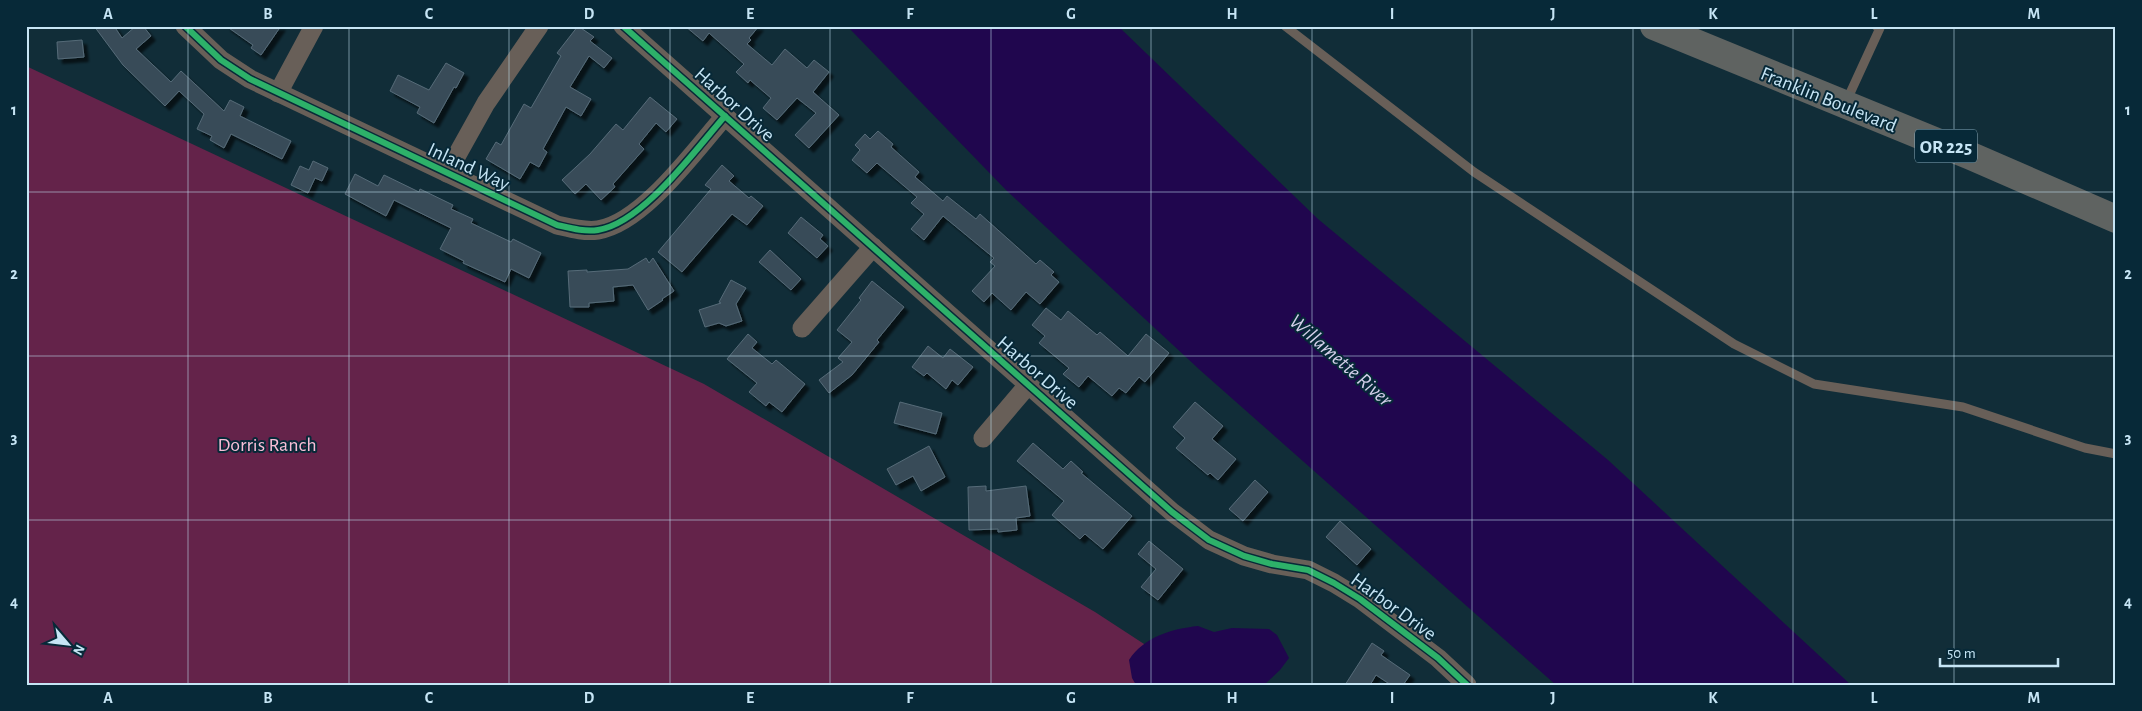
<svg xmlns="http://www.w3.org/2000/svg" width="2142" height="711" font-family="'Alegreya Sans',sans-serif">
	<defs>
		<filter id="shadow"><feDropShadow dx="4.5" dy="4.5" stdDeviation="1" flood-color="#0009"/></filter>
	</defs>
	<rect width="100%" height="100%" fill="#112d38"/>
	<!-- green -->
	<polygon fill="#64234a" points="26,66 704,384 1095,612 1207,685 26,685"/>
	<!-- water -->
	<g fill="#20064e">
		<polygon points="847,26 1118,26 1318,219 1608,460 1851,685 1556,685 1201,371 1007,191"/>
		<path d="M1198,626L1214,632L1232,628L1269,629L1277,635L1289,658L1280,670L1264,685H1136L1132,678L1129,660C1144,637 1171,629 1198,626Z"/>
	</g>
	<!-- building -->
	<g fill="#384c59" stroke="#566b78" filter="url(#shadow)">
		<polygon points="94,26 114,26 122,38 136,26 143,26 151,36 136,49 171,82 181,71 224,111 230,100 244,107 240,116 291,141 282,159 231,134 224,148 210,140 212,136 197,129 204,114 179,91 165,106 123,65"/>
		<polygon points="226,26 281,26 261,55 251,48 253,45"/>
		<polygon points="578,26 594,37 590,41 612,58 604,68 589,56 570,87 591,99 581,116 566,107 543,149 547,152 539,167 530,162 520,179 486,159 496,142 501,145 524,104 531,108 561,56 557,53"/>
		<polygon points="685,26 759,26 749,38 751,40 747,44 772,65 785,49 807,68 814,60 829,72 813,92 839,115 809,148 795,135 816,113 797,98 777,120 763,108 771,98 750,80 748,83 736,72 744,64 709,33 703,41"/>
		<polygon points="82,40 84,57 58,59 57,42"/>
		<polygon points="446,63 464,73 456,88 454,87 434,123 417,113 420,107 390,91 398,75 429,90"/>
		<polygon points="650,97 677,119 666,132 656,123 639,144 644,149 613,184 615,187 601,200 586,184 575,194 562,180 590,154 616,124 623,130"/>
		<polygon points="878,131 893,144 891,147 919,172 915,177 943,201 947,196 976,219 980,214 1036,264 1040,260 1054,272 1051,275 1059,282 1040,304 1026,292 1011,310 992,293 984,302 972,291 995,266 990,262 994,258 943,216 924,240 911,229 924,214 911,203 917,197 877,163 867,173 852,160 860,150 855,145 865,134 870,139"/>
		<polygon points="313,161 328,168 322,181 315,178 308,193 291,185 300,166 309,170"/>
		<polygon points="722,165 734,176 729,181 749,198 751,196 763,206 747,225 732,214 682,272 658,252 711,189 705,185"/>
		<polygon points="355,174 378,186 384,175 419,192 420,189 453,205 451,209 473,219 471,223 511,242 513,239 541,253 529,278 511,269 505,282 463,263 464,261 440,249 451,228 394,200 386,216 345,194"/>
		<polygon points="801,217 823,235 820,239 828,246 817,258 788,233"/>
		<polygon points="770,250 801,279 791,290 759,262"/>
		<polygon points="646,258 649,263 653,258 674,291 662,299 663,300 648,310 633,285 613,287 614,301 589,303 589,307 570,307 568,271 587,270 587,272 628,269"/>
		<polygon points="731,280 746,288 736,304 742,321 726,326 719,323 705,327 699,310 721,303 719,302"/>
		<polygon points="872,281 904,307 877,340 879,342 852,375 829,393 819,380 843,362 838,358 852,342 837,330 861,300 859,298"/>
		<polygon points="1046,308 1061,320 1068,311 1097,335 1100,332 1128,356 1146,334 1169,353 1145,382 1139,377 1126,393 1119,388 1112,396 1088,376 1079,387 1063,374 1069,368 1039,343 1045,336 1032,325"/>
		<polygon points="748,334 757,342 752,348 772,364 776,360 805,384 782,412 769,402 766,406 749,392 757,383 727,359"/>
		<polygon points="928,346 943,358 950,349 973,367 958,385 952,380 946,389 927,373 924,376 912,367"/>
		<polygon points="900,402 942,413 936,434 894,423"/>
		<polygon points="1195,402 1223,426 1212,439 1236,459 1218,480 1210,473 1208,475 1176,448 1185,438 1173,427"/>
		<polygon points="1033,443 1063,469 1071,461 1083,472 1081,473 1132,516 1103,549 1085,534 1080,539 1052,515 1064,501 1017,461"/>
		<polygon points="929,446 945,477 921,491 913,476 896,485 887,469"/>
		<polygon points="1255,480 1268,492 1243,521 1229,509"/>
		<polygon points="986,486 986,491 1026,486 1030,516 1016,518 1017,530 998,532 998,529 969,530 968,487"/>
		<polygon points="1340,521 1371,549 1357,565 1326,537"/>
		<polygon points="1149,541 1183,569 1158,600 1141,587 1156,569 1138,554"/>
		<polygon points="1372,643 1384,651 1381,655 1410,675 1403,685 1391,685 1376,675 1370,685 1345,685"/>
	</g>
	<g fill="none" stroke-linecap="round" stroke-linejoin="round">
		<!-- lane -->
		<g stroke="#685f58" stroke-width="9">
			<polyline points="1285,26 1474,172 1734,344 1814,384 1963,407 2085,448 2116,454"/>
			<polyline points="1846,102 1880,28 1876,26"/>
		</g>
		<!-- street -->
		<g stroke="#685f58" stroke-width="19">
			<path d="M185,26L221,60L250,79L557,225C570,228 584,232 598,230C643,223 695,150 725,116"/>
			<polyline points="623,26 1172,512 1209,540 1244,556 1272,564 1308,570 1334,583 1360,599 1438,658 1467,685"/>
			<polyline points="278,93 314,26"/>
			<polyline points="447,173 486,103 539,26"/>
			<polyline points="802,328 873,247"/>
			<polyline points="983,438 1028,385"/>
		</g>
		<!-- primary -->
		<polyline stroke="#5f6361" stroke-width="28" points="1654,26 1971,156 2116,219"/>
		<defs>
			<g id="cycleway">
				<path d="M185,26L221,60L250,79L557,225C570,228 584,232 598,230C643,223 695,150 725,116"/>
				<polyline points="623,26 1172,512 1209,540 1244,556 1272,564 1308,570 1334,583 1360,599 1438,658 1467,685"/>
			</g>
		</defs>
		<!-- cycleway casing -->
		<use href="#cycleway" stroke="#072938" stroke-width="9"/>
		<!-- cycleway -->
		<use href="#cycleway" stroke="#2db169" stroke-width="6"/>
	</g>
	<!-- grid -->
	<path fill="none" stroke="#c6e5f5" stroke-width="1" stroke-opacity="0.55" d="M188,26V685M349,26V685M509,26V685M670,26V685M830,26V685M991,26V685M1151,26V685M1312,26V685M1472,26V685M1633,26V685M1793,26V685M1954,26V685M26,192H2116M26,356H2116M26,520H2116"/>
	<g text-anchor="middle" stroke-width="4" stroke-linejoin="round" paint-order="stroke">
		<!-- shield labels -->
		<rect fill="#072938" stroke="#8dadbc" stroke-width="1" x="1915" y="129.5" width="62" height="33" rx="4"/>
		<g font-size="19" font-weight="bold" fill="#c6e5f5">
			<text x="1946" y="153">OR 225</text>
		</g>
		<!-- street labels -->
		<g font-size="20" fill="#c6e5f5" stroke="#072938">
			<text transform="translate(1829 99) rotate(22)" y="7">Franklin Boulevard</text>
			<text transform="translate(735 104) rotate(42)" y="7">Harbor Drive</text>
			<text transform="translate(469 166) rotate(25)" y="7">Inland Way</text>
			<text transform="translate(1038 372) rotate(41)" y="7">Harbor Drive</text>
			<text transform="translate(1394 606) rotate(36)" y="7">Harbor Drive</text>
		</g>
		<!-- park labels -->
		<g font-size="20" fill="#f9bed7" stroke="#072938">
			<text x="267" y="451">Dorris Ranch</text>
		</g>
		<!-- water labels -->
		<g font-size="21" font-style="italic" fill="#d4d0eb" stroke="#072938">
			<text transform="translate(1341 360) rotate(41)" y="7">Willamette River</text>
		</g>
	</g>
	<!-- border -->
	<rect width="2142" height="711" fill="none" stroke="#072938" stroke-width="55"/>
	<!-- north arrow -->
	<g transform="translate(68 644) rotate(118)" stroke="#072938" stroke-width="4" paint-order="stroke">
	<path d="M0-4L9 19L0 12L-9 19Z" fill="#c6e5f5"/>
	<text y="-8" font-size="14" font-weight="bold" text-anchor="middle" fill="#c6e5f5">N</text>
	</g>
	<!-- scale -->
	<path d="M1940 658v8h118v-8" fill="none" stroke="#c6e5f5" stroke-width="2.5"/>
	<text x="1947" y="658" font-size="15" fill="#c6e5f5" stroke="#072938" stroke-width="4" paint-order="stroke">50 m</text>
	<rect x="28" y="28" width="2086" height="656" fill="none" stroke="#c6e5f5" stroke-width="2"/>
	<g font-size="16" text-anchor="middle" font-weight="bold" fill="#c6e5f5">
		<text x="108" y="19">A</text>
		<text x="268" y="19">B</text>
		<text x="429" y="19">C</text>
		<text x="589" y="19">D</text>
		<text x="750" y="19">E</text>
		<text x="910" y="19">F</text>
		<text x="1071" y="19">G</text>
		<text x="1232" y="19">H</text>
		<text x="1392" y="19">I</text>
		<text x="1553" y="19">J</text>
		<text x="1713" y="19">K</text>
		<text x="1874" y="19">L</text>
		<text x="2034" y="19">M</text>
		<text x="14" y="115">1</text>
		<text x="2128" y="115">1</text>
		<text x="14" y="279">2</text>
		<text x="2128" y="279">2</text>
		<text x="14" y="443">3</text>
		<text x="2128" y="443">3</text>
		<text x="14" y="607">4</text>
		<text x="2128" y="607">4</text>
		<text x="108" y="703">A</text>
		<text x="268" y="703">B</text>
		<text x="429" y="703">C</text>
		<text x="589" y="703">D</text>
		<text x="750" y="703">E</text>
		<text x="910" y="703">F</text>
		<text x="1071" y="703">G</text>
		<text x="1232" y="703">H</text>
		<text x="1392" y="703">I</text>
		<text x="1553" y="703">J</text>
		<text x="1713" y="703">K</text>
		<text x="1874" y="703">L</text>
		<text x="2034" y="703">M</text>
	</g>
</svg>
